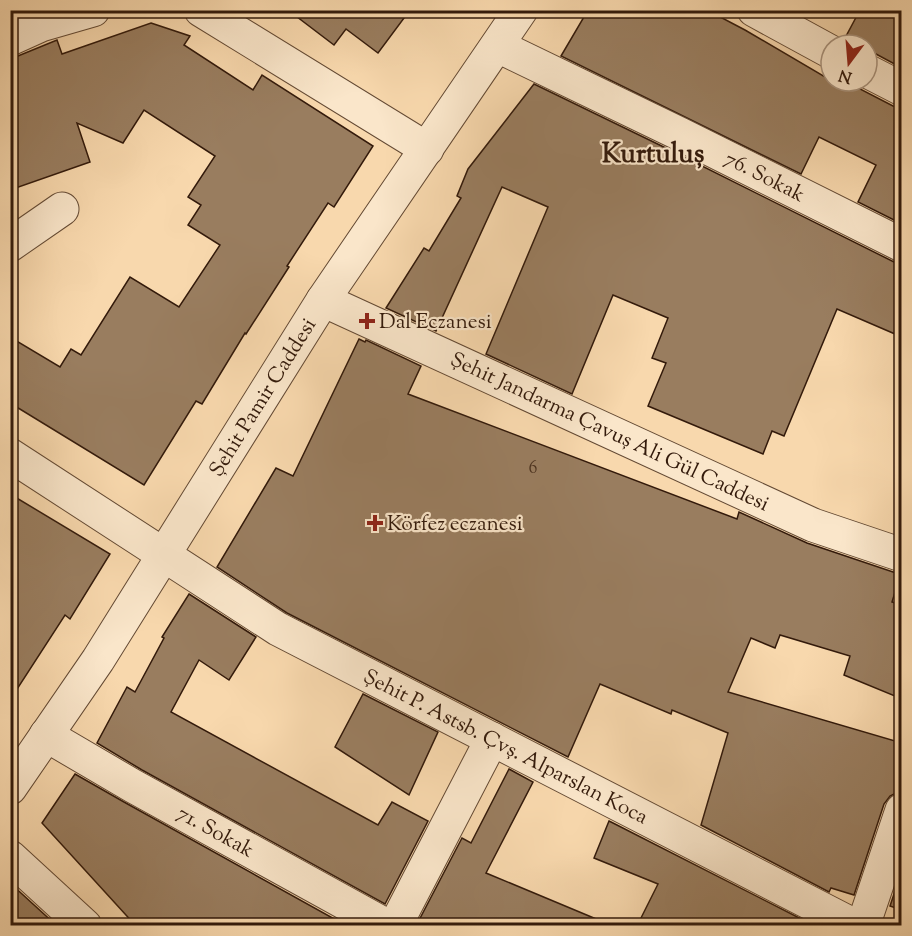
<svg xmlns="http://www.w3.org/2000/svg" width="912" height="936" font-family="'Sorts Mill Goudy',serif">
	<rect width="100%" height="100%" fill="#f8d8ad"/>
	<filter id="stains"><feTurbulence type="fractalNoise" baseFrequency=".00333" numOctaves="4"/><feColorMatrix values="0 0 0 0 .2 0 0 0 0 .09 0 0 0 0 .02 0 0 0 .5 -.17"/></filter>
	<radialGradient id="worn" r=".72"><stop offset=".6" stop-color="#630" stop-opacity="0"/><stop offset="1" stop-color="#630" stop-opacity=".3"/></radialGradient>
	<!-- building -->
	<g fill="#997d5f" stroke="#331a0b" stroke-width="1.5">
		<polygon points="288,10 410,10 378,53 346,29 334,45"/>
		<polygon points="588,10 707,10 745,30 825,77 828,70 831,71 831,81 851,81 858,88 893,106 902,108 902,224 858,202 876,165 819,137 801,174 561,56"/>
		<polygon points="860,10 902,10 902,68 876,54 867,52 867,45 848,45 844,40"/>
		<polygon points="151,23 190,36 184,45 253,90 262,75 373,146 334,207 328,203 287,266 289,267 246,334 245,333 202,404 196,401 144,485 10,403 10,337 60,367 71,349 81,355 130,277 179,307 220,245 188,225 201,205 188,197 215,156 144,110 123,143 77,123 90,162 10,190 10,57 18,56 57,40 62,54"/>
		<polygon points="534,84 672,151 894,262 902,263 902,337 837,309 784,436 772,431 763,454 648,406 666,363 652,358 668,318 613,295 572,394 486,354 548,207 502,187 436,331 386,308 424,248 429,251 461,198 457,196 468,169"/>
		<polygon points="359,339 365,342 366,340 421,366 408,394 737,519 739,512 807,543 896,573 901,573 892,602 902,605 902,699 844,675 850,656 780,635 775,648 751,638 728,692 902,743 902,792 898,792 890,796 884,804 854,895 831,888 829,892 701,825 728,733 672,710 671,714 600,684 568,757 287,613 217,567 276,468 293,476"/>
		<polygon points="10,494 110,554 70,619 65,615 10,700"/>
		<polygon points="189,594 256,637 229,680 199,660 171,712 378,825 392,802 428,821 385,904 142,770 97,743 127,687 135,692 164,638 162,637"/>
		<polygon points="363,694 438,732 409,795 335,747"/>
		<polygon points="509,769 533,782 486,873 613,926 416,926 462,838 471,843"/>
		<polygon points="75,774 124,802 347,926 136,926 42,823"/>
		<polygon points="609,821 615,824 813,925 637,926 658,884 594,858"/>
		<polygon points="902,870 902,910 890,906"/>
		<polygon points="10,883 57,926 10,926"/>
	</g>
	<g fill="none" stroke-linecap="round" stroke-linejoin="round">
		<defs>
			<g id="minor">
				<polyline points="201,10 427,149"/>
				<polyline points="754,10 831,52"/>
				<polyline points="10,39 41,25 93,10"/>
				<polyline points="498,46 680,134 902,245"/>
				<polyline points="867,71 902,89"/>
				<polyline points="10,245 62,209"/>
				<polyline points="323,300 813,525 902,555"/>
				<polyline points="10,455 278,629 855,926"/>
				<polyline points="46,735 133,786 387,926"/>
				<polyline points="10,857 85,926"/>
				<polyline points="395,926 492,739"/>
				<polyline points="863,926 902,810"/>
			</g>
			<polyline id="tertiary" points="10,788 98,660 323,300 521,10"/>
		</defs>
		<!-- minor casing -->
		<use href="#minor" stroke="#644a34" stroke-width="35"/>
		<!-- tertiary casing -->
		<use href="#tertiary" stroke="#644a34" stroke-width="35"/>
		<!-- minor -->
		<use href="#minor" stroke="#fae6ca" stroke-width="33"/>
		<!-- tertiary -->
		<use href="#tertiary" stroke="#fae6ca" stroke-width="33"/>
	</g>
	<!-- markers -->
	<g fill="#8f2418" stroke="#fae6ca" stroke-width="2">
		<path d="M364 312h6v6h6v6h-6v6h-6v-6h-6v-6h6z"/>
		<path d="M372 514h6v6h6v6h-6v6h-6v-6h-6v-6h6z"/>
	</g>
	<g text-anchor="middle" stroke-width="4.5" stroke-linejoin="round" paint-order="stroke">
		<!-- number labels -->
		<g font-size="18" fill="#4c3320">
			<text x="533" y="473">6</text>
		</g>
		<!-- street labels -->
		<g font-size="21" fill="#331a0b" stroke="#fae6ca">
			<text transform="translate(765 176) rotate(27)" y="7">76. Sokak</text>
			<text transform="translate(262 397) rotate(-58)" y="7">Şehit Pamir Caddesi</text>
			<text transform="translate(610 431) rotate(25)" y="7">Şehit Jandarma Çavuş Ali Gül Caddesi</text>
			<text transform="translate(506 746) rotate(27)" y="7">Şehit P. Astsb. Çvş. Alparslan Koca</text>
			<text transform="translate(216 831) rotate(29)" y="7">71. Sokak</text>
		</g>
		<!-- poi labels -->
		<g font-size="21" fill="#331a0b" stroke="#fae6ca" text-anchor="start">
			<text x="379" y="328">Dal Eczanesi</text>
			<text x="387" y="530">Körfez eczanesi</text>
		</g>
		<!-- district labels -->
		<g font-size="27" font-weight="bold" fill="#331a0b" stroke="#fae6ca">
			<text x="653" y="162">Kurtuluş</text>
		</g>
	</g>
	<!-- margin -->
	<rect width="912" height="936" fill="none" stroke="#f8d8ad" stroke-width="36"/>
	<rect x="12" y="12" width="888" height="912" fill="none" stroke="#331a0b" stroke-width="3"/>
	<rect x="18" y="18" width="876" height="900" fill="none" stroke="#331a0b" stroke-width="1.5"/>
	<!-- north arrow -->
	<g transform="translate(849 63) rotate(196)"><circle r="28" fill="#fae6ca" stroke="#aa947e" stroke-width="1.5"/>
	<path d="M0-4.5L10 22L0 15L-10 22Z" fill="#8f2418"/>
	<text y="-9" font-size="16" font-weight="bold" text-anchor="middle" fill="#331a0b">N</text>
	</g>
	<rect width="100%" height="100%" filter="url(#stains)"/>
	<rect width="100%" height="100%" fill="url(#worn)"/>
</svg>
